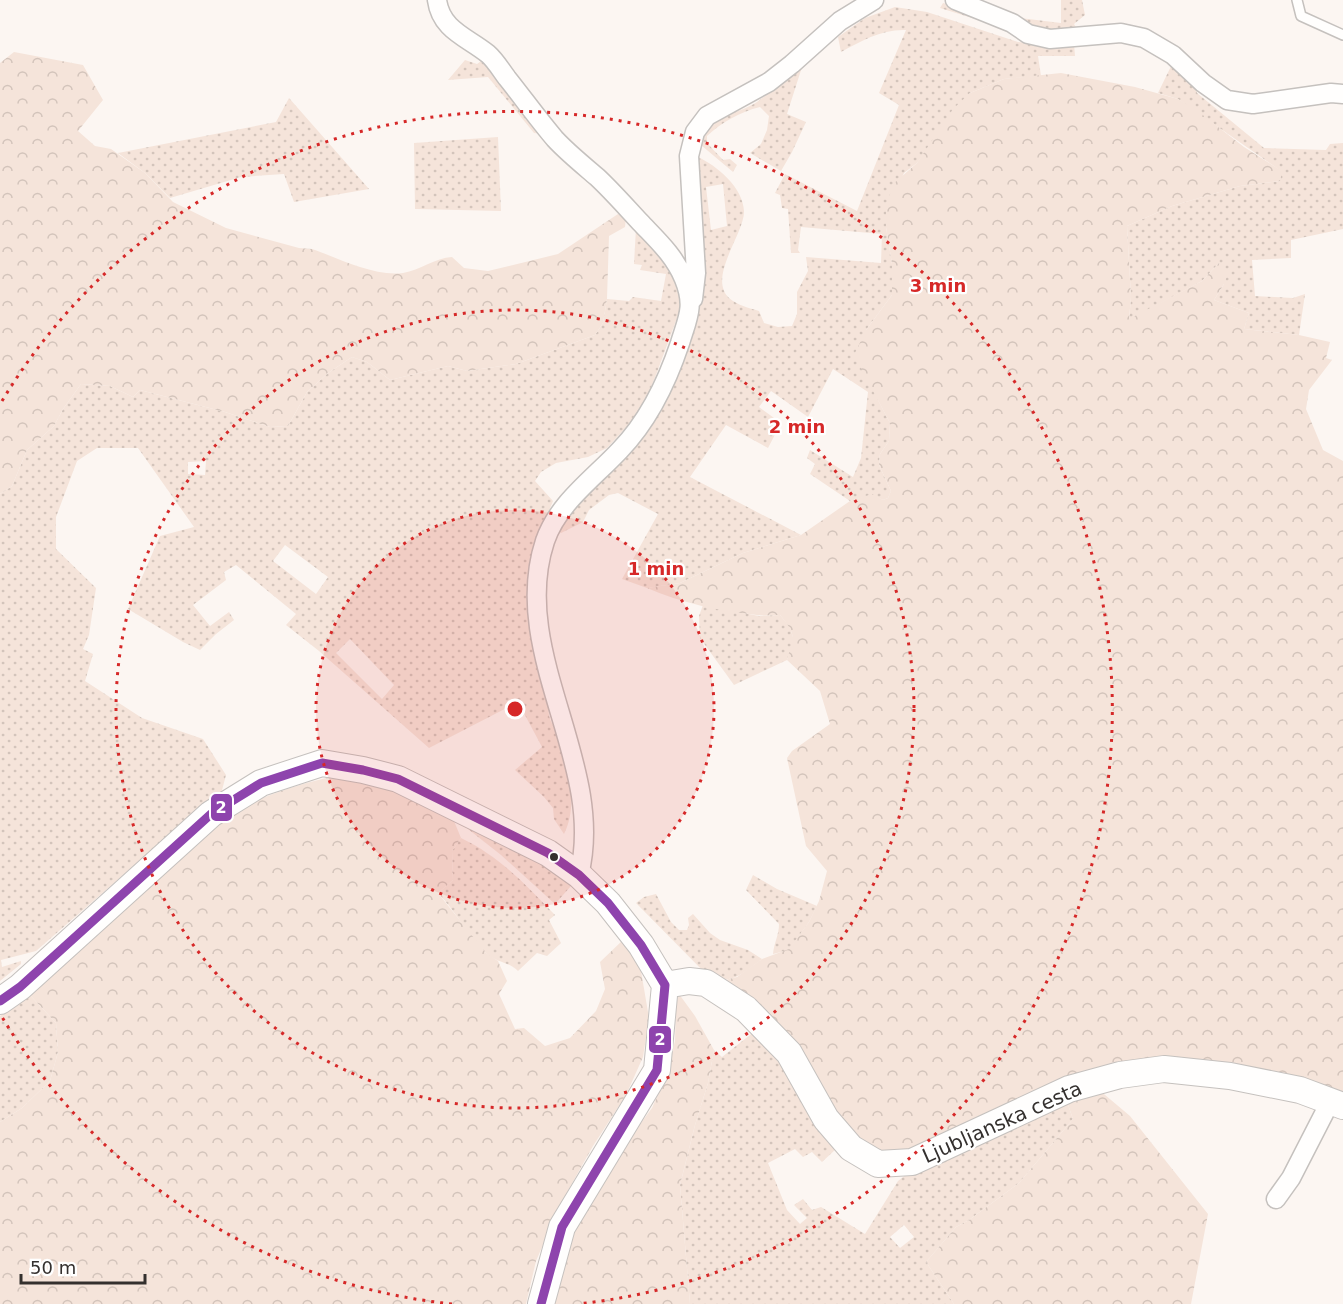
<svg xmlns="http://www.w3.org/2000/svg" width="1343" height="1304" viewBox="0 0 1343 1304" font-family="'DejaVu Sans',sans-serif">
	<style>
		.grass { fill: url(#grass-dots); fill-rule: evenodd }
		.forest { fill: url(#forest-crowns) }
		.lines { fill: none; stroke-linecap: round; stroke-linejoin: round }
		.lane-casing { stroke: #c5c1be; stroke-width: 12 }
		.street-casing { stroke: #c5c1be; stroke-width: 21 }
		.secondary-casing { stroke: #c5c1be; stroke-width: 28 }
		.lane { stroke: #fffefd; stroke-width: 9 }
		.street { stroke: #fffefd; stroke-width: 18 }
		.secondary { stroke: #fffefd; stroke-width: 26 }
		.bus-1-casing { stroke: #fff; stroke-width: 14 }
		.bus-1 { stroke: #8e44ad; stroke-width: 9 }
		.ring { fill: none; stroke: #d62828; stroke-width: 3; stroke-dasharray: 3 6 }
		.bus-dot { fill: #34302e; stroke: #fff; stroke-width: 2 }
		.labels { text-anchor: middle; stroke-width: 4.5; stroke-linejoin: round; paint-order: stroke }
		.street-label { font-size: 20px; fill: #34302e; stroke: #fff }
		.centre { fill: #d62828; stroke: #fff; stroke-width: 3 }
		.ring-label { font-size: 18px; text-anchor: middle; font-weight: bold; fill: #d62828; stroke: #fff; stroke-width: 4.5; stroke-linejoin: round; paint-order: stroke }
		.line-badge { stroke: #fff; stroke-width: 2 }
		.badge-label { font-size: 16px; text-anchor: middle; font-weight: bold; fill: #fff }
	</style>
	<defs>
		<pattern id="grass-dots" width="8" height="8" patternUnits="userSpaceOnUse" patternTransform="scale(1.5)"><rect width="8" height="8" fill="#f5e4da"/><path d="M2 2h.1M6 6h.1" fill="none" stroke="#d3c4bb" stroke-width="1.8" stroke-linecap="round"/></pattern>
		<pattern id="forest-crowns" width="20" height="18" patternUnits="userSpaceOnUse" patternTransform="scale(1.5)"><rect width="20" height="18" fill="#f5e4da"/><path d="M2 6a3 3 0 1 1 6 0M12 15a3 3 0 1 1 6 0" fill="none" stroke="#d3c4bb"/></pattern>
	</defs>
	<rect width="100%" height="100%" fill="#fcf6f2"/>
	<!-- grass -->
	<path class="grass" d="M1061,0h21l3,15 -11,9 4,7 -39,1 -38,-5 -61,-19 3,-5 60,13 58,7z
		M895,7l32,5 91,30 39,4 17,-2 1,12h-37l3,20 -37,3 -34,14 -53,70 -13,10 -18,39v15l6,37v31l-26,35 12,70 12,23 -1,18 -9,13 -1,11 12,26 -3,7 -5,2 -11,-5 -22,6 -40,-27 5,-10 -8,-6 3,-8 43,27 8,-19 7,-66 -35,-23 -25,48 -37,-26 -12,16 22,16 -13,25 -42,-23 -36,52 111,58 -58,18 -63,30 -33,5 -25,-9 36,-65 -40,-21 -9,2 -20,15 -6,12 -22,11 -5,-4 35,-44 94,-139 13,-189c19,9 45,30 46,54 1,22 -37,66 -15,87 8,7 20,10 30,13l5,12 14,4 14,-1 5,-12v-22l11,-21 -2,-14 75,6 1,-29 -81,-7 -3,23 2,3h-9l-3,-44 -6,-1 -2,-13 -5,-2 10,-19 72,37 42,-106 -20,-12 27,-63c-24,-1 -45,11 -65,22l-3,-15 27,-19zM723,184l4,42 -16,4 -5,-43z
		M1175,58l16,14 6,21 67,55 62,2 4,-6 13,-1v86l-52,11v18l-39,2 3,36 38,2 12,-4 -6,41 -55,-6 5,-16 -35,-13 10,-16 -5,-21 -17,18 -73,39 2,-23 -4,-71 45,-20 68,-20 40,-5 1,-10 -103,-72 -20,-6z
		M484,59l58,75 -8,-1 -46,-56 -40,3 17,-20 12,4z
		M800,65l2,2 -15,47 19,8 -14,30 -11,19 -31,-18 11,-9 6,-14 2,-14 -9,-9c-20,5 -38,15 -53,29v7l16,17 7,-1 7,6 -4,7 -32,-27c6,-32 35,-29 56,-43 15,-11 29,-25 43,-37z
		M289,98l80,91 -75,13 -10,-28 -43,3 -71,21 -25,-25 -27,-20 158,-31z
		M498,137l3,74 -86,-2 -1,-66z
		M636,228l41,47 4,32 -25,68 -10,24 -13,21 -26,28 -19,9 -32,6 -15,9 -6,9 18,20c-12,30 -25,60 -26,93 -2,37 15,71 22,107 1,5 -1,9 0,14 1,7 7,14 9,20 10,30 21,69 6,99l-10,-15 -1,-11 -9,-11 -29,-27 27,-23 -24,-45 -89,46 -110,-97 -33,-26 10,-11 -60,-49 -12,7 2,8 -33,25 17,21 19,-14 5,8 -18,14 -16,16 -17,-8 -55,-33 32,-73 34,-9 -56,-79h-41l-20,13 -21,56v32l40,39 -7,47 -6,14 10,5 -8,27 57,37 61,21 23,36 -5,19 -44,34 -141,123 -35,9 1,7 19,-6v3l-21,17v-487l12,-8 15,-36 27,-24 9,-17 18,-25 29,2 23,11 7,-7 85,22 45,15 18,-1 19,-34 21,-19 24,-16 15,5 23,18 58,-14 19,5 49,-7 79,-29 8,-12 4,-24 22,2 4,-4 28,4 5,-27 -26,-4 2,-5 -8,-1zM206,461l-1,14 -17,-1v-12zM285,545l43,32 -12,17 -43,-33zM350,639l44,46 -12,14 -46,-46z
		M703,605l56,11 21,-1 10,12 4,14 -7,19 -53,25 -34,-47 -1,-22z
		M470,826l75,39 26,21 -16,18 -54,-49 -33,-26z
		M461,838c38,18 65,47 94,77l-6,5 12,23 -14,13 -10,-3 -19,18c-10,-10 -22,-8 -32,-18 -17,-17 -31,-42 -48,-60l15,-13 -1,-29z
		M753,875l24,14 40,17 -8,16 -20,28 -16,4c1,-11 6,-19 6,-30l-33,-34z
		M656,894l15,28 8,8h8l2,-5 -1,-7 5,-4 17,19 10,7 28,10 14,9c-19,14 -30,27 -54,17l-72,-73 8,-6z
		M28,993l28,30 2,29 -8,29 -28,27 -22,14v-106z
		M755,1031l15,15 66,103 -14,13 -10,-10 -9,5 -8,-8 -27,14 19,47 13,14 7,-6 -13,-13 9,-6 9,11 9,-3 44,27 33,-53 15,-12 153,-70 7,20 -54,64 -50,37 -13,7 -30,35 28,42h-264l-10,-119 15,-60 13,-42 6,-33 8,7zM904,1225l10,12 -14,11 -10,-11z"/>
	<!-- forest -->
	<path class="forest" d="M14,52l69,13 20,35 -25,31 17,15 16,3 34,24 28,29 53,26 73,20 13,1c26,9 63,28 91,24 17,-3 32,-15 49,-16l12,11 24,3 70,-17 60,-40 8,3 -1,10 -16,9 -2,63 -4,24 -8,12 -79,29 -49,7 -19,-5 -58,14 -23,-18 -15,-5 -24,16 -21,19 -19,34 -18,1 -45,-15 -85,-22 -7,7 -23,-11 -29,-2 -18,25 -9,17 -27,24 -15,36 -12,8v-431z
		M1061,73l74,14 43,12 17,10 49,38 38,24 -2,10 -40,5 -68,20 -45,20 4,71 -2,22 73,-38 17,-18 10,8 -5,13 -10,16 35,13 -5,16 55,6 31,7 -4,16 6,2 -23,30 -3,19 17,41 20,11v637l-179,-39 -250,92 -30,6 -27,-11 -136,-165 16,-4 25,-18 27,-10 20,-27 10,-21 8,-30 -21,-25 -19,-88 5,-7 38,-27 -10,-33 -33,-31c6,-24 11,-23 -7,-45 -7,0 -15,1 -23,0 -37,-4 -76,-12 -110,-27l33,-5 63,-30 58,-18 49,-34 22,-7 11,6 5,-2 3,-7 -12,-26 1,-11 9,-13 1,-18 -36,-68 12,-25 26,-35v-31l-6,-37v-15l6,-27 25,-22 36,-54 17,-16 34,-14z
		M326,778l42,5 38,12 48,26 7,17 -9,13 1,29 -15,13 48,60 12,8 9,20 -8,13 16,35 9,-1 21,18 25,-8 26,-27 9,-22 -5,-27 24,-23 17,32 8,47 -6,39 -17,38 -33,51 -32,57 -25,58 -10,43h-526v-182l22,-14 28,-27 8,-29 -2,-29 -28,-30 199,-179c32,-16 64,-28 99,-36z
		M679,994l16,22 19,34 -6,33 -13,42 -15,60 10,119h-142l29,-83 27,-48 48,-65 13,-30 10,-37 1,-37z
		M1098,1089l32,27 78,98 -17,90h-237l-28,-42 30,-35 13,-7 50,-37 54,-64 -7,-20z"/>
	<g class="lines">
		<!-- lane casing -->
		<g class="lane-casing">
			<path id="lane" d="M1297,0l4,16 42,19"/>
		</g>
		<!-- street casing -->
		<g class="street-casing">
			<path id="street" d="M437,0c4,30 30,37 51,54 7,6 13,16 19,24 16,20 31,41 48,61 13,14 28,26 42,38 15,14 29,30 43,45 17,18 34,33 44,57 11,27 4,38 -4,64 -13,39 -31,77 -60,107 -26,28 -62,53 -75,91 -37,112 62,223 34,334
				M955,0l57,23 16,11 22,5 71,-6 23,5 29,17 30,28 24,17 26,4 78,-11 12,1
				M693,299l3,-26 -7,-117 6,-24 12,-16 62,-34 23,-18 48,-43 34,-21
				M1276,1199l15,-21 39,-76"/>
		</g>
		<!-- secondary casing -->
		<g class="secondary-casing">
			<path id="secondary" d="M665,985l24,-4 17,2 40,26 43,44 37,66 25,29 27,16 34,-2 157,-73 51,-14 44,-6 66,7 70,14 43,16
				M0,1001l20,-14 191,-173 50,-31 61,-20 41,7 35,9 150,74 31,22 29,28 33,42 24,40 -8,85 -95,157 -21,77"/>
		</g>
		<!-- lane -->
		<use href="#lane" class="lane"/>
		<!-- street -->
		<use href="#street" class="street"/>
		<!-- secondary -->
		<use href="#secondary" class="secondary"/>
		<!-- bus-1 casing -->
		<g class="bus-1-casing">
			<path id="bus-1" d="M0,1001l20,-14 191,-173 50,-31 61,-20 41,7 35,9 150,74 31,22 29,28 33,42 24,40 -8,85 -95,157 -21,77"/>
		</g>
		<!-- bus-1 -->
		<use href="#bus-1" class="bus-1"/>
	</g>
	<!-- distance rings -->
	<circle cx="515" cy="709" r="199" fill="#d62828" fill-opacity=".12"/>
	<g class="ring">
		<circle cx="515" cy="709" r="199"/>
		<circle cx="515" cy="709" r="399"/>
		<path d="M452 1304A598 598 0 0 1 2 1017M2 401A598 598 0 1 1 578 1304"/>
	</g>
	<!-- markers -->
	<circle class="bus-dot" cx="554" cy="857" r="5"/>
	<g class="labels">
		<!-- street labels -->
		<g class="street-label">
			<text transform="translate(1002 1122) rotate(-24)" y="7">Ljubljanska cesta</text>
		</g>
	</g>
	<circle cx="515" cy="709" r="9" class="centre"/>
	<g class="ring-label">
		<text x="938" y="292">3 min</text>
		<text x="797" y="433">2 min</text>
		<text x="656" y="575">1 min</text>
	</g>
	<g class="line-badge">
		<rect x="210" y="793" width="23" height="29" rx="6" fill="#8e44ad"/>
		<rect x="648" y="1025" width="24" height="29" rx="6" fill="#8e44ad"/>
	</g>
	<g class="badge-label">
		<text x="221" y="813">2</text>
		<text x="660" y="1045">2</text>
	</g>
	<!-- scale -->
	<path d="M21 1274v9h124v-9" fill="none" stroke="#34302e" stroke-width="3"/>
	<text x="30" y="1274" font-size="18" fill="#34302e" stroke="#ffffff" stroke-width="4.5" paint-order="stroke">50 m</text>
</svg>
